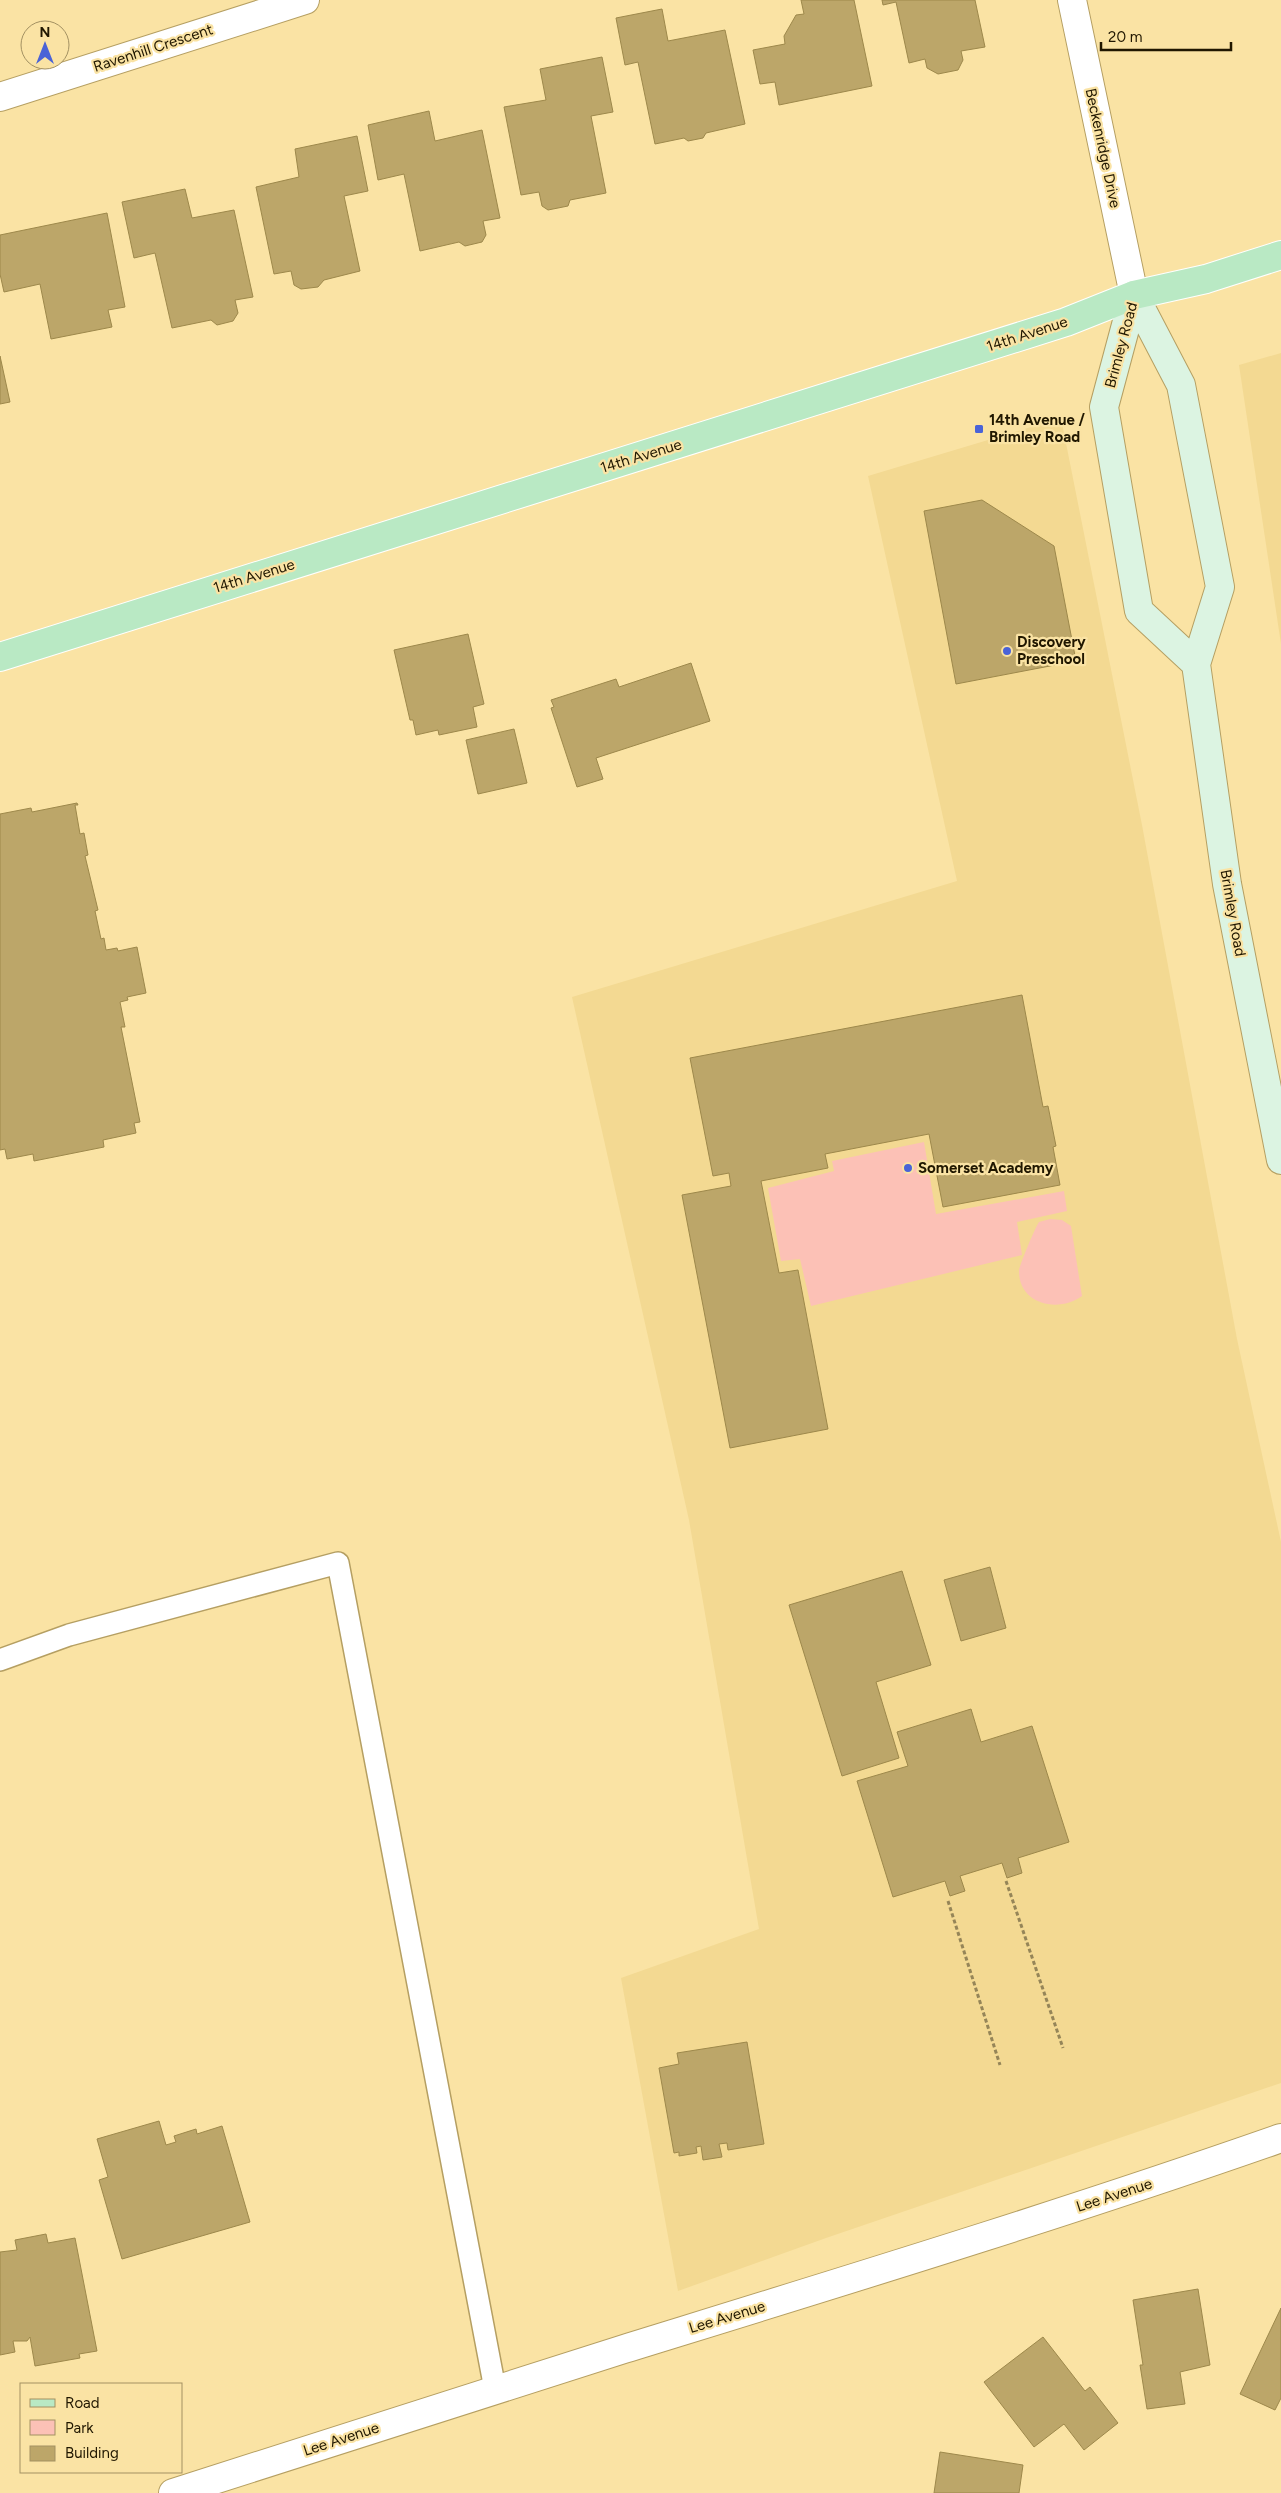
<svg xmlns="http://www.w3.org/2000/svg" width="1281" height="2493" viewBox="0 0 1281 2493" font-family="Figtree,sans-serif">
	<style>
		.built { fill: #f3d992 }
		.green { fill: #fcc1b6 }
		.building { fill: #bca669; stroke: #9d884b }
		.lines { fill: none; stroke-linecap: round; stroke-linejoin: round }
		.lane-casing { stroke: #b59f62; stroke-width: 24 }
		.street-casing { stroke: #b59f62; stroke-width: 30 }
		.secondary-casing { stroke: #b59f62; stroke-width: 30 }
		.primary-casing { stroke: #fff; stroke-width: 30 }
		.path { stroke: #958558; stroke-width: 3; stroke-dasharray: 4 2.5; stroke-linecap: butt }
		.lane { stroke: #fff; stroke-width: 21 }
		.street { stroke: #fff; stroke-width: 28 }
		.secondary { stroke: #dcf4e2; stroke-width: 28 }
		.primary { stroke: #b9e9c4; stroke-width: 28 }
		.poi-dot { fill: #4a63d7; stroke: #fae3a4; stroke-width: 2 }
		.labels { text-anchor: middle; stroke-width: 4.5; stroke-linejoin: round; paint-order: stroke }
		.street-label { font-size: 15px; fill: #201700; stroke: #fae3a4 }
		.poi-label { font-size: 15px; font-weight: bold; fill: #201700; stroke: #fae3a4; text-anchor: start }
	</style>
	<rect width="100%" height="100%" fill="#fae3a4"/>
	<!-- built -->
	<path class="built" d="M1281,353v291l-42,-279z
		M1061,418l81,407 95,514 44,203v541l-455,155 -148,53 -57,-313 138,-49 -70,-409 -117,-523 385,-116 -89,-405z"/>
	<!-- green -->
	<path class="green" d="M924,1142l12,72 128,-23 3,20 -50,11 5,33 -211,51 -11,-47 -19,2 -13,-73 66,-17 -2,-10z
		M1050,1219l12,1 9,6 11,70c-23,17 -63,9 -63,-25 0,-5 16,-43 20,-49z"/>
	<!-- building -->
	<path class="building" d="M801,0h53l18,86 -93,19 -4,-23 -15,2 -7,-34 32,-6 -1,-8 12,-21 8,-1z
		M882,0h93l10,47 -24,4 2,9 -5,10 -20,4 -11,-6 -2,-9 -16,4 -13,-61 -13,3z
		M662,9l6,32 57,-11 20,94 -39,9 -3,5 -15,3 -4,-3 -29,6 -17,-82 -13,3 -9,-47z
		M602,57l11,55 -22,4 15,77 -36,7 -2,6 -20,4 -6,-4 -3,-14 -18,3 -17,-88 42,-7 -6,-31z
		M429,111l6,30 47,-11 18,88 -17,3 3,14 -4,7 -17,4 -6,-4 -39,9 -16,-77 -26,6 -10,-55z
		M357,136l11,55 -24,5 16,75 -36,9 -6,7 -17,2 -7,-4 -3,-14 -17,3 -18,-87 43,-10 -4,-28z
		M185,189l7,29 42,-8 19,87 -18,3 3,13 -5,8 -16,4 -6,-5 -39,8 -17,-75 -21,5 -12,-56z
		M107,213l18,94 -17,3 4,17 -61,12 -11,-55 -36,8 -4,-18v-39z
		M0,356l10,46 -10,2z
		M982,500l72,46 22,115 -120,23 -32,-173z
		M468,634l16,70 -11,3 4,20 -38,8 -1,-5 -22,5 -3,-15h-3l-16,-70z
		M691,663l19,58 -114,37 7,21 -26,8 -26,-79 3,-1 -3,-7 65,-21 3,8z
		M514,729l13,54 -49,11 -12,-54z
		M77,803l1,2h-3l5,29 4,-1 4,22 -3,1 13,54 -3,1 6,28 3,-1 2,12 11,-2 1,3 19,-4 9,46 -19,4 1,3 -8,2 5,25h-4l19,95 -6,1 2,10 -33,7 1,7 -70,14 -1,-7 -26,5 -2,-10 -5,1v-336l31,-6 1,4z
		M1022,995l21,112 5,-1 8,40 -3,1 7,38 -117,22 -14,-73 -104,20 3,14 -67,13 18,92 19,-3 30,159 -98,19 -48,-253 49,-9 -2,-13 -16,3 -23,-118z
		M990,1567l16,61 -45,13 -17,-61z
		M902,1571l29,94 -55,17 23,76 -57,18 -53,-171z
		M971,1709l10,33 51,-16 37,116 -51,16 4,15 -15,5 -5,-15 -42,13 5,15 -15,5 -5,-15 -52,16 -36,-116 51,-15 -11,-34z
		M747,2042l17,102 -36,6 -1,-7 -8,1 3,13 -19,3 -2,-14 -5,1 1,6 -18,3v-4l-5,1 -15,-85 20,-4 -2,-11z
		M159,2121l7,24 10,-3 -2,-6 22,-7 1,5 25,-8 28,96 -128,37 -23,-79 9,-3 -11,-38z
		M46,2234l2,9 27,-5 22,113 -18,3 1,4 -45,8 -5,-29 -3,4h-14l2,11 -15,3v-103l17,-2 -2,-10z
		M1198,2289l12,76 -30,7 5,32 -38,5 -7,-44h3l-10,-65z
		M1281,2308v90l-6,12 -35,-16z
		M1043,2337l42,54 5,-4 28,36 -34,27 -20,-26 -30,23 -50,-65z
		M940,2452l83,13 -4,28h-85z"/>
	<g class="lines">
		<!-- lane casing -->
		<g class="lane-casing">
			<path id="lane" d="M0,1660l69,-25 269,-72 157,826"/>
		</g>
		<!-- street casing -->
		<g class="street-casing">
			<path id="street" d="M1072,0l62,295
				M0,97l305,-97
				M173,2493c150,-48 300,-97 451,-144 220,-68 440,-135 657,-211"/>
		</g>
		<!-- secondary casing -->
		<g class="secondary-casing">
			<path id="secondary" d="M1134,295l47,90 39,202 -24,77 31,220 54,276
				M1134,295l-30,112 35,204 57,53"/>
		</g>
		<!-- primary casing -->
		<g class="primary-casing">
			<path id="primary" d="M0,657l1066,-335 68,-27 72,-16 75,-24"/>
		</g>
		<!-- path -->
		<path class="path" d="M1006,1881l57,167
			M948,1901l52,164"/>
		<!-- lane -->
		<use href="#lane" class="lane"/>
		<!-- street -->
		<use href="#street" class="street"/>
		<!-- secondary -->
		<use href="#secondary" class="secondary"/>
		<!-- primary -->
		<use href="#primary" class="primary"/>
	</g>
	<!-- markers -->
	<g class="poi-dot">
		<rect x="974" y="424" width="10" height="10" rx="2.5"/>
		<circle cx="1007" cy="651" r="5"/>
		<circle cx="908" cy="1168" r="5"/>
	</g>
	<g class="labels">
		<!-- street labels -->
		<g class="street-label">
			<text transform="translate(153 48) rotate(-18)" y="5">Ravenhill Crescent</text>
			<text transform="translate(1103 148) rotate(78)" y="5">Beckenridge Drive</text>
			<text transform="translate(1027 334) rotate(-18)" y="5">14th Avenue</text>
			<text transform="translate(1121 345) rotate(-75)" y="5">Brimley Road</text>
			<text transform="translate(641 456) rotate(-17)" y="5">14th Avenue</text>
			<text transform="translate(254 576) rotate(-17)" y="5">14th Avenue</text>
			<text transform="translate(1233 913) rotate(80)" y="5">Brimley Road</text>
			<text transform="translate(1114 2195) rotate(-18)" y="5">Lee Avenue</text>
			<text transform="translate(727 2317) rotate(-17)" y="5">Lee Avenue</text>
			<text transform="translate(341 2439) rotate(-18)" y="5">Lee Avenue</text>
		</g>
		<!-- poi labels -->
		<g class="poi-label">
			<text x="989" y="425">14th Avenue /<tspan x="989" dy="17">Brimley Road</tspan></text>
			<text x="1017" y="647">Discovery<tspan x="1017" dy="17">Preschool</tspan></text>
			<text x="918" y="1173">Somerset Academy</text>
		</g>
	</g>
	<!-- legend -->
	<rect x="20" y="2383" width="162" height="90" fill="#fae3a4" stroke="#a39162"/>
	<rect x="30" y="2399" width="25" height="8" fill="#b9e9c4" stroke="#a39162"/>
	<text x="65" y="2408" font-size="15" fill="#201700">Road</text>
	<rect x="30" y="2420" width="25" height="15" fill="#fcc1b6" stroke="#a39162"/>
	<text x="65" y="2433" font-size="15" fill="#201700">Park</text>
	<rect x="30" y="2446" width="25" height="15" fill="#bca669" stroke="#a39162"/>
	<text x="65" y="2458" font-size="15" fill="#201700">Building</text>
	<!-- north arrow -->
	<g transform="translate(45 45)"><circle r="24" fill="#fae3a4" stroke="#a39162"/>
	<path d="M0-4L9 19L0 12L-9 19Z" fill="#4a63d7"/>
	<text y="-8" font-size="14" font-weight="bold" text-anchor="middle" fill="#201700">N</text>
	</g>
	<!-- scale -->
	<path d="M1101 42v8h130v-8" fill="none" stroke="#201700" stroke-width="2.5"/>
	<text x="1108" y="42" font-size="15" fill="#201700" stroke="#fae3a4" stroke-width="4" paint-order="stroke">20 m</text>
</svg>
